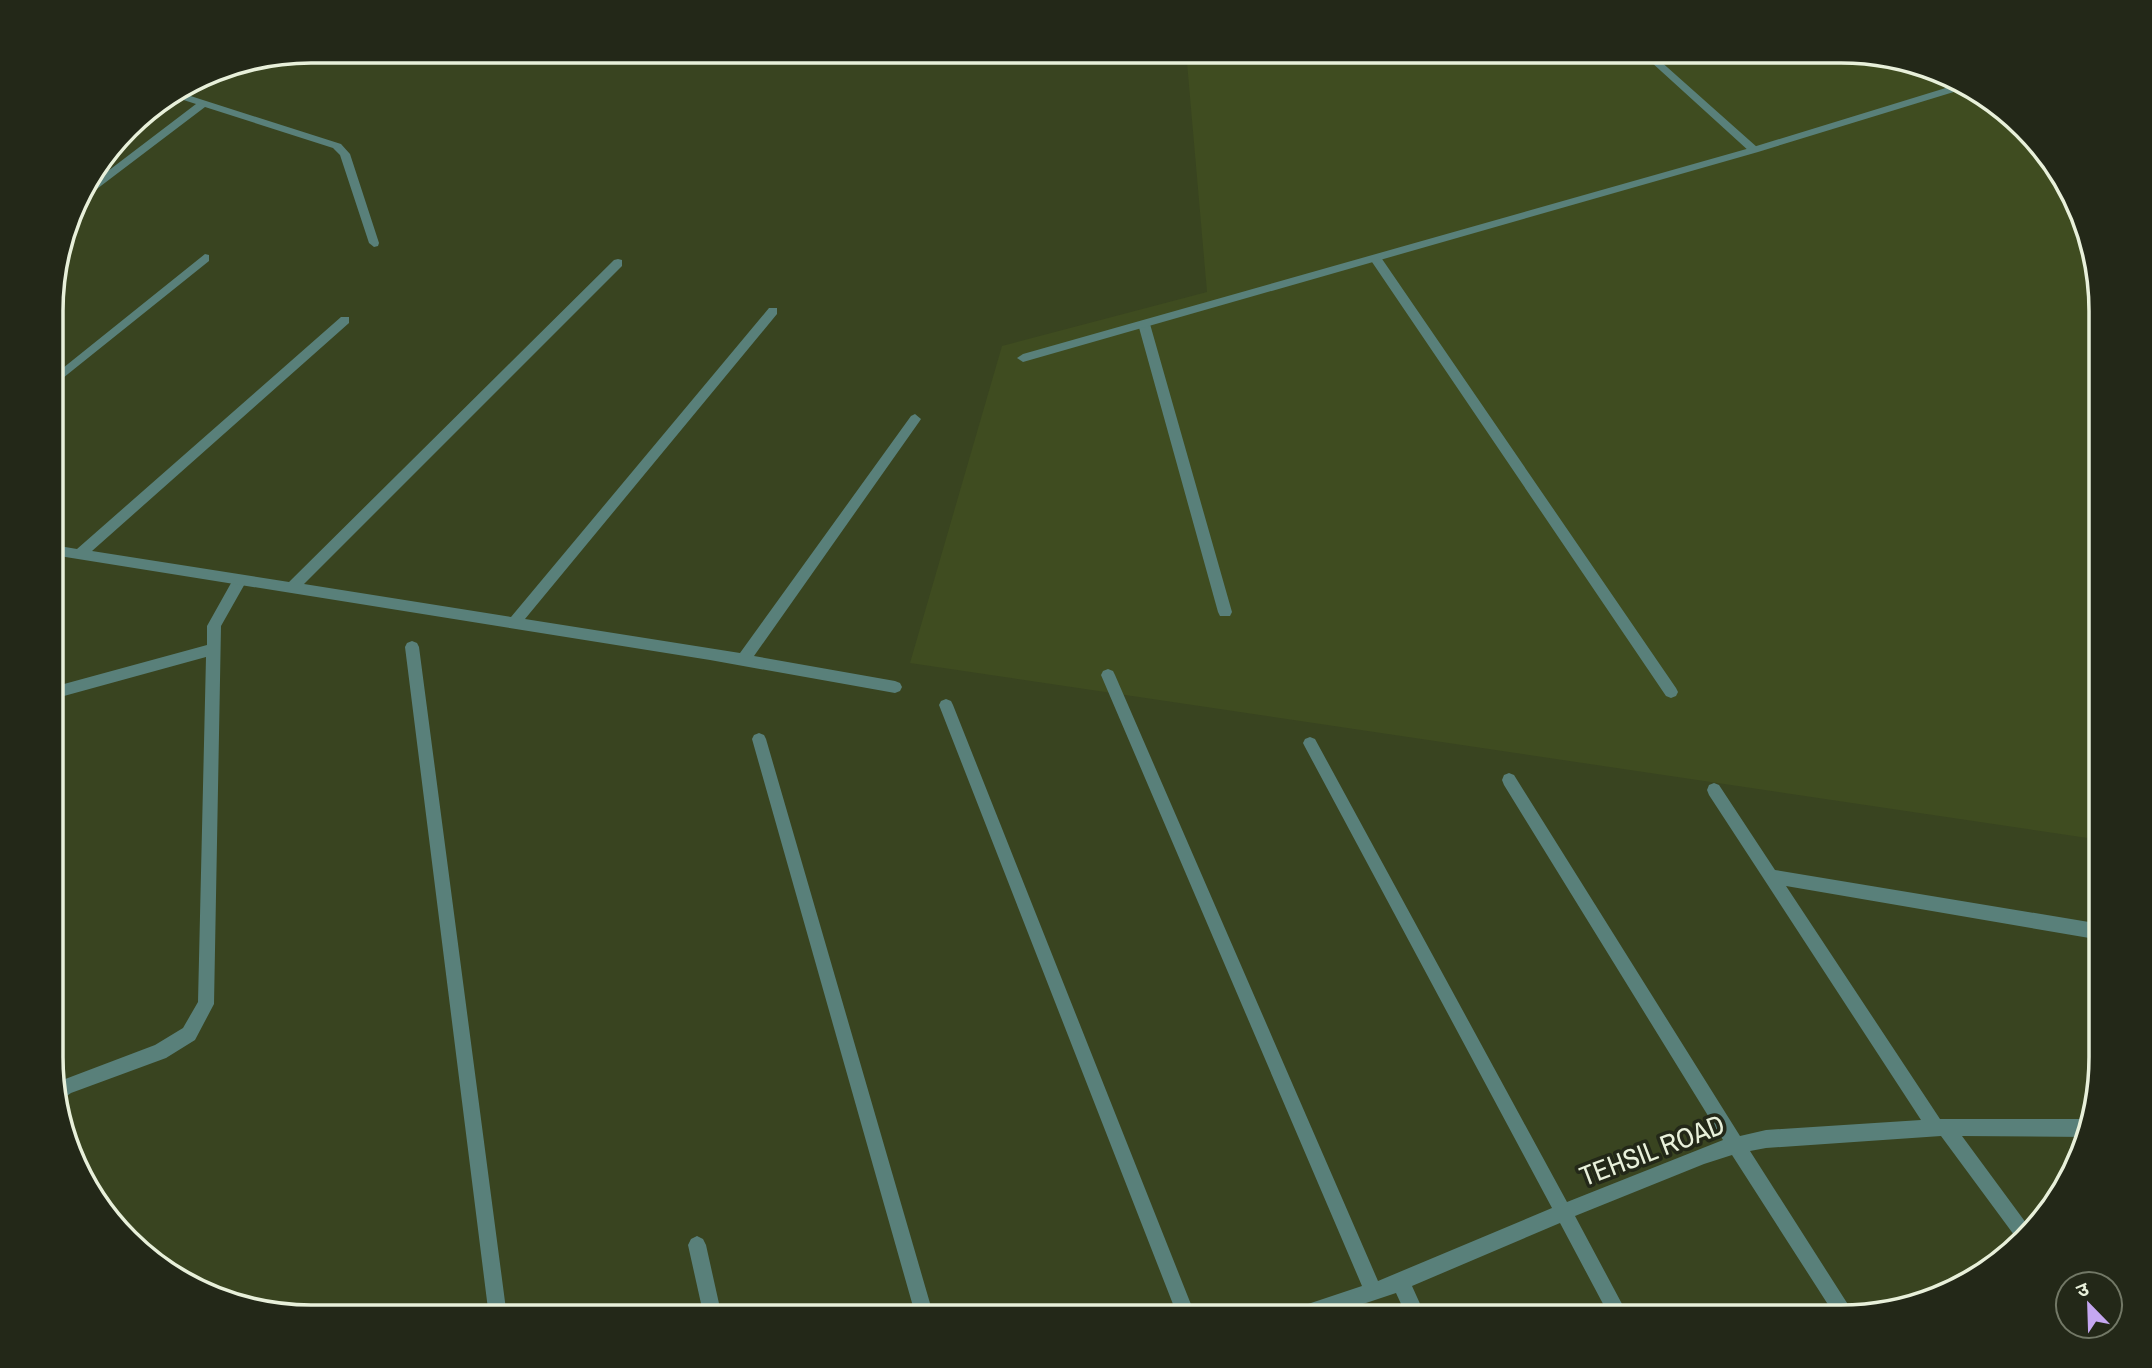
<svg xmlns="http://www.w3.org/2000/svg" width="2152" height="1368" viewBox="0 0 2152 1368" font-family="'Archivo Narrow','Noto Sans Devanagari',sans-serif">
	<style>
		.built { fill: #3f4c20 }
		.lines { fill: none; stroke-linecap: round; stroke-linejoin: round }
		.lane { fill: #59807a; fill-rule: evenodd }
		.street { fill: #59807a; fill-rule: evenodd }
		.labels { text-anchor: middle; stroke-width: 7; stroke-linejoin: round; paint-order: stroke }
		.near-street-label { font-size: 28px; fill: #e8f0da; stroke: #232818 }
		.rim { fill: none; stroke: #e8f0da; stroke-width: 3.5 }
	</style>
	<rect width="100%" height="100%" fill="#394420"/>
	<!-- built -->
	<path class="built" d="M1186,51h655l83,13 61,30 81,87 35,114v545l-1191,-177 92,-317 205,-54z"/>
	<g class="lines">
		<!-- lane -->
		<path class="lane" d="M1639,51h10l109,97v4h-8z
			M1376,255l4,1 296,432 2,4 -2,4 -5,2 -5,-2 -294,-434v-6z
			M1144,320l6,4 82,288 -2,4h-10l-2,-4 -80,-288z
			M240,575l7,5 -26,46 -7,378 -19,36 -29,18 -95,35 -13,9 -5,-16 7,-5 95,-36 28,-17 15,-26 8,-345 -153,42v-12l154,-42v-19l28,-50z"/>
		<!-- street -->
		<path class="street" d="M1962,83l8,4 -212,65 -735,210 -6,-4 6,-4 727,-206z
			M178,92l163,52 9,10 29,89 -1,3 -4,1 -5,-4 -29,-88 -7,-7 -128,-41 -124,94 -5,1 7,-12 113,-86 -25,-8z
			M205,254l4,1v6l-156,125v-10z
			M618,259l4,1v6l-318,318 207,33 258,-309h8v6l-252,305 215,34 171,-237 4,-2 6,5 -2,3 -165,234 141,25 5,2 2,4 -2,4 -5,2 -185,-33 -657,-105v-10l24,4 264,-232h8v6l-257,228 197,31 325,-322z
			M412,641l5,2 2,4 88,670h-18l-84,-670 2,-4z
			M1108,669l5,2 2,4 263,606 174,-73 -247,-461 -2,-4 2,-4 5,-2 5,2 252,463 156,-62 -219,-355 -2,-5 2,-5 5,-2 5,2 226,361 26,-6 155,-10 -212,-325 -2,-5 2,-5 5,-2 5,2 56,85 326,54v16l-315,-54 154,233h150l-2,18 -126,-1 67,91 -12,12 -76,-103 -175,12 -16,3 106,166h-20l-104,-162 -28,9 -129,52 54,101h-19l-50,-94 -148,63 14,31h-19l-11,-24 -72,24h-37l2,-7 7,-2 66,-22 -261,-611 2,-4z
			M946,699l5,2 2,4 243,612h-18l-239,-612 2,-4z
			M759,733l5,2 2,4 168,578h-18l-164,-578 2,-4z
			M697,1236l6,3 3,6 16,72h-18l-16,-72 3,-6z"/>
	</g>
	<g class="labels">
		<!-- near-street labels -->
		<g class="near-street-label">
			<text transform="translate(1652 1150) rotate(-21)" y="10">TEHSIL ROAD</text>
		</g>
	</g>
	<!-- crop -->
	<path d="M0 0H2152V1368H0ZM311 63H1841A248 248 0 0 1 2089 311V1057A248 248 0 0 1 1841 1305H311A248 248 0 0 1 63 1057V311A248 248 0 0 1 311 63Z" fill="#232818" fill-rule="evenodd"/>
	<path class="rim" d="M311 63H1841A248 248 0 0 1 2089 311V1057A248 248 0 0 1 1841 1305H311A248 248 0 0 1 63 1057V311A248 248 0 0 1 311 63Z"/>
	<!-- north arrow -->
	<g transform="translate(2089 1305) rotate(337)"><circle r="33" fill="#232818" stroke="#727866" stroke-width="2"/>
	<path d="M0-5L12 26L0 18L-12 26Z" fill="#c5a7f1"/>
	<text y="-10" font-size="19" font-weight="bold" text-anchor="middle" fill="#e8f0da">उ</text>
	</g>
</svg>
